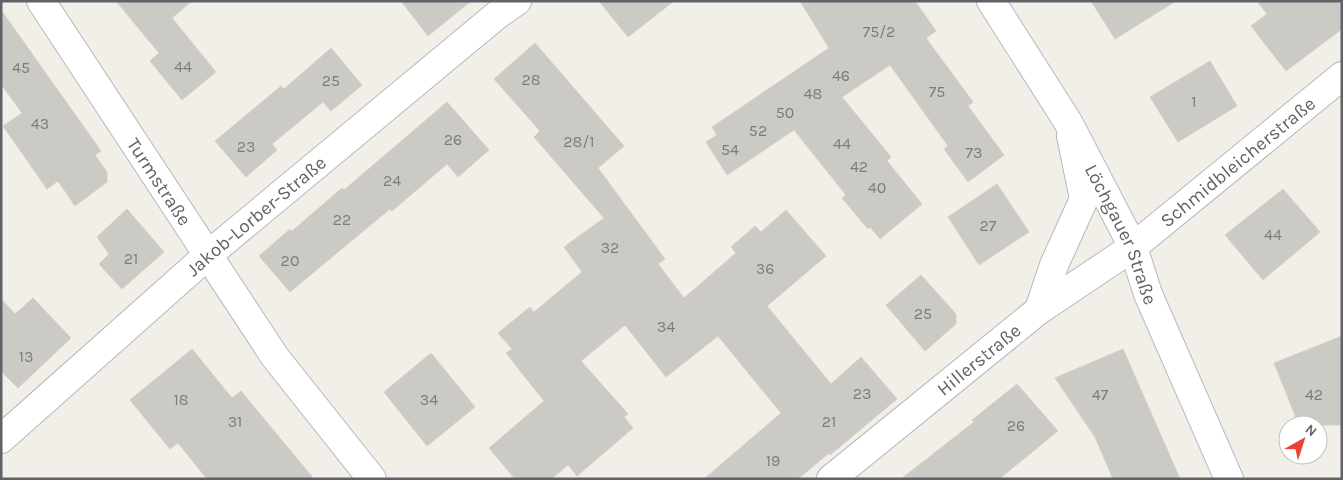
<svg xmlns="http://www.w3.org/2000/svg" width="1343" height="480" viewBox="0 0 1343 480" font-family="Karla,sans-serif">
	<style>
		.building { fill: #cccac5; stroke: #d6d1c6 }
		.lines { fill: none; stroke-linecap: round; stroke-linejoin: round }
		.minor-casing { stroke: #b5b8bc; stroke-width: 30 }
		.tertiary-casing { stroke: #b5b8bc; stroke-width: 30 }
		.secondary-casing { stroke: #b6babf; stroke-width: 30 }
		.minor { stroke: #fff; stroke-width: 28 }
		.tertiary { stroke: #fff; stroke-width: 28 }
		.secondary { stroke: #fff; stroke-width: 28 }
		.labels { text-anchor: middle; stroke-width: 4; stroke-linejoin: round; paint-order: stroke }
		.number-label { font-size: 16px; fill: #7a7d7f }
		.street-label { font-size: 19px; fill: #5f6368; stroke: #fff }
	</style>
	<rect width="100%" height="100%" fill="#f1efe8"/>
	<!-- building -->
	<path class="building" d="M116,1h76l-20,17 44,54 -34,28 -32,-39 9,-8z
		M401,1h70l-43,35z
		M599,1h75l-46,36z
		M800,1h115l21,30 -10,7 47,64 -5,4 36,49 -36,27 -24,-33 4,-3 -58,-81 -48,32 49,60 -4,4 35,43 -42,35 -10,-12 -2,2 -26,-31 4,-3 -52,-65 -67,45 -21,-33 11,-7 -5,-8 117,-79z
		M1091,1h85l-61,38z
		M1257,1h85v28l-56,42 -35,-45 16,-12z
		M1,10l100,141 -6,4 12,17v10l-32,24 -17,-25 -11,8 -44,-63 19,-13 -21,-29z
		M535,43l89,103 -26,22 67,91 -7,5 26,34 52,-45 -5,-6 24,-21 6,6 25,-22 40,46 -59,50 64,78 30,-27 36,42 -67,56 -1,-2 -31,26h-94l77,-66 -63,-77 -52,41 -41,-52 -44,36 47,53 -4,3 9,11 -56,48 -9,-11 -17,14h-36l-26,-31 55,-47 -38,-48 6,-4 -14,-16 32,-26 4,5 48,-40 -18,-25 40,-29 -70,-81 6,-6 -46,-52z
		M331,48l31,37 -31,26 -8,-9 -51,42 5,6 -31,27 -31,-36 66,-55 3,3z
		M1210,61l27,45 -59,36 -28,-45z
		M447,102l42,48 -31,27 -11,-13 -55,47 -2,-2 -100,83 -31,-36 31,-27 2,2 50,-43 2,2z
		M997,184l32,48 -50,33 -31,-48z
		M1283,189l37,43 -57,48 -38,-45z
		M127,209l37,43 -42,37 -23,-25 10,-10 -12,-17z
		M921,275l35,39v10l-31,27 -39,-46z
		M33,298l38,40 -53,50 -17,-17v-72l14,15z
		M1342,336v89h-43l-25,-62z
		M192,349l40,49 9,-7 73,88h-107l-29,-36 -8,6 -40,-49z
		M1123,349l36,82 21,48h-67l-18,-42 -40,-59z
		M431,353l44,54 -48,39 -43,-54z
		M1017,384l41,47 -59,48h-98l73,-57 -2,-2z"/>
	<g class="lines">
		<!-- minor casing -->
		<g class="minor-casing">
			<g id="minor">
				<path id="s1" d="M41,1l234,356 97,122"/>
				<path id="s2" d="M1133,247l209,-171"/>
				<path id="s3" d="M1,439l207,-184 289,-240 20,-14"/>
			</g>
		</g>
		<!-- tertiary casing -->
		<g class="tertiary-casing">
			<g id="tertiary">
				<path d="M1039,310l15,-45 30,-66 -13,-63"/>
				<path id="s4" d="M831,479l208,-169 94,-63"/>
			</g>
		</g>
		<!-- secondary casing -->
		<g class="secondary-casing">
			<g id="secondary">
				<path id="s5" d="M991,1l77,121 65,125 15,47 81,185"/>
			</g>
		</g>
		<!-- minor -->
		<use href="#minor" class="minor"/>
		<!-- tertiary -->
		<use href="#tertiary" class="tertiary"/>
		<!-- secondary -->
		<use href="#secondary" class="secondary"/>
	</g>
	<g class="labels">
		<!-- number labels -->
		<g class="number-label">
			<text x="879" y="37">75/2</text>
			<text x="183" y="72">44</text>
			<text x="21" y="73">45</text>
			<text x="841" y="81">46</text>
			<text x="531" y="85">28</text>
			<text x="331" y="86">25</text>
			<text x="937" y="97">75</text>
			<text x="813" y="99">48</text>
			<text x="1194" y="107">1</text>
			<text x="785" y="118">50</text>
			<text x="40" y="129">43</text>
			<text x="758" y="136">52</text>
			<text x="453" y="145">26</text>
			<text x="579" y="147">28/1</text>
			<text x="842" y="149">44</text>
			<text x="246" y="152">23</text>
			<text x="730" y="155">54</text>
			<text x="974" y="158">73</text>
			<text x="859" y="172">42</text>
			<text x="392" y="186">24</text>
			<text x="877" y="193">40</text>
			<text x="342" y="225">22</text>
			<text x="988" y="231">27</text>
			<text x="1273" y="240">44</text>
			<text x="610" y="253">32</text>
			<text x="131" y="264">21</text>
			<text x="290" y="266">20</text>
			<text x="765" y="274">36</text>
			<text x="923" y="319">25</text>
			<text x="666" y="332">34</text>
			<text x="26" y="362">13</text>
			<text x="862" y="399">23</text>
			<text x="1100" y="400">47</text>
			<text x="1314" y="400">42</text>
			<text x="181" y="405">18</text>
			<text x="429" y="405">34</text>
			<text x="235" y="427">31</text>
			<text x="829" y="427">21</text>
			<text x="1016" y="431">26</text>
			<text x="773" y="466">19</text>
		</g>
		<!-- street labels -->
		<g class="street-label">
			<text dy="7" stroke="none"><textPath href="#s2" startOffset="135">Schmidbleicherstraße</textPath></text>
			<text dy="7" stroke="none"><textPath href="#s1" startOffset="216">Turmstraße</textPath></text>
			<text dy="7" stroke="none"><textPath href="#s3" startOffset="339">Jakob-Lorber-Straße</textPath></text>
			<text dy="7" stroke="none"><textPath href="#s5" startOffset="268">Löchgauer Straße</textPath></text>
			<text dy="7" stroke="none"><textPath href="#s4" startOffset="190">Hillerstraße</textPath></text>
		</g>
	</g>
	<!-- border -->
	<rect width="1343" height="480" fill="none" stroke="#5f6368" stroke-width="5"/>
	<!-- north arrow -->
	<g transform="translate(1303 440) rotate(39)"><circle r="24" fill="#ffffff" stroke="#bfc1c3"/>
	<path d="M0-4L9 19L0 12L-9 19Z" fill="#ea4335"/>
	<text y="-8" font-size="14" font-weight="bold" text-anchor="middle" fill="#5f6368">N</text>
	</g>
</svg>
